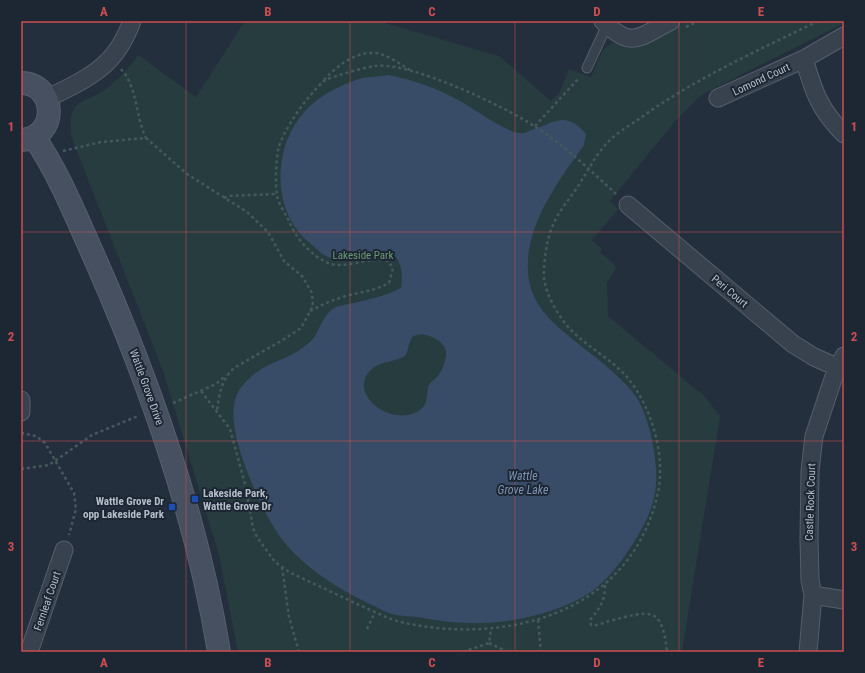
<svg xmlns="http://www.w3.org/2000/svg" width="865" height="673" viewBox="0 0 865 673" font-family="'Roboto Condensed',sans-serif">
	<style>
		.green { fill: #263c3f }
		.water { fill: #394c67; fill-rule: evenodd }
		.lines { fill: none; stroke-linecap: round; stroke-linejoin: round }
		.lane-casing { stroke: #565f6c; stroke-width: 11 }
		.street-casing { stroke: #565f6c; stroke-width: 19 }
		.secondary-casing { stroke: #565f6c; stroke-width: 24 }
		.path { stroke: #44595c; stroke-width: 2.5; stroke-dasharray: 3 3; stroke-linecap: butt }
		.lane { stroke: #38414e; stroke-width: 9 }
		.street { stroke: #38414e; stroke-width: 17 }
		.secondary { stroke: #465061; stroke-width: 22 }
		.grid { fill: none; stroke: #ce4d50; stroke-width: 1; stroke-opacity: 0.55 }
		.transit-dot { fill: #1a4fb4; stroke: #1d2633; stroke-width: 1.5 }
		.labels { text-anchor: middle; stroke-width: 4; stroke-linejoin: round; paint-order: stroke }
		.street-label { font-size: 11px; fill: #b4bcc9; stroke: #1d2633 }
		.park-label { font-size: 11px; fill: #6b9a76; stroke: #1d2633 }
		.poi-label { font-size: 11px; font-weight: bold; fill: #b4bcc9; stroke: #1d2633; text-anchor: start }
		.water-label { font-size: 12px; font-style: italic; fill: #7c92b1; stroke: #1d2633 }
		.neatline { fill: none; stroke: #ce4d50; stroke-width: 1.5 }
		.grid-label { font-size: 13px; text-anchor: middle; font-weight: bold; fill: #ce4d50 }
	</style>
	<rect width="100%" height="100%" fill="#242f3e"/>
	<!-- green -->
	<path class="green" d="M245,21h133l121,35 52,45 8,-8 10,-24 22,8 12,-27 9,-7 48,-8 27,-14h157v2l-141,71 -27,26 -66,81 8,8 -26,31 10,9 -2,3 17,15 -10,15 1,34 96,80 16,20 -38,236h-444l-19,-97 -56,-184 -92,-235c-3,-39 10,-30 35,-47 13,-10 23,-21 32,-34l58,42z"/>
	<!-- water -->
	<path class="water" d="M389,75c26,6 46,12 69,25 14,7 49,33 62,33 3,1 7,-1 9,-2 25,-7 35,-22 57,3l-2,11c-27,38 -66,89 -54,140 8,31 37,49 60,68 14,11 40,32 48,47 12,20 20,62 18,84 -1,20 -11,41 -22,58 -11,17 -23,34 -39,47 -30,23 -85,35 -123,34 -19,0 -37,-3 -55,-6 -8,-1 -17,-1 -25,-3 -7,-2 -15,-7 -22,-10 -32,-15 -68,-38 -89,-66 -10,-14 -17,-28 -24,-43 -11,-25 -32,-74 -20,-101 5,-10 16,-20 26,-26 12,-7 26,-10 38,-19 5,-4 11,-8 14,-13 6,-10 9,-23 21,-29 5,-2 13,-3 18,-4 17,-4 31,-7 47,-15 2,-13 1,-24 -7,-34 -22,-2 -45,10 -66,3 -6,-2 -12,-9 -17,-13 -41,-32 -39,-99 -4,-135 13,-14 34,-24 52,-30 9,-3 21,-2 30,-4zM422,334c11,2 26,9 24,22 -1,8 -5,17 -10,22 -3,3 -5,3 -7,7 -3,7 0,19 -9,25 -29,20 -76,-19 -47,-42 9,-7 22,-6 32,-12 4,-7 3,-13 8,-20z"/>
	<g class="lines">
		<!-- lane casing -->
		<g class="lane-casing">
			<path id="lane" d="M587,68l20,-43"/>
		</g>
		<!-- street casing -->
		<g class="street-casing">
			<path id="street" d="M603,21c29,29 36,16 68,0
				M804,59c10,33 15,50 40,75
				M718,98l86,-39 40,-23
				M46,99c42,-21 69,-31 86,-78
				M628,205l165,139 21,13 25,11
				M21,400v12
				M813,595l31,5
				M29,652l35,-102
				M808,652l5,-57 -3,-15 -1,-41 1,-68 4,-35 19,-57 11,-23"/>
		</g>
		<!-- secondary casing -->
		<g class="secondary-casing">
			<path id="secondary" d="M21,83c36,0 38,55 0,57
				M34,137c26,38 43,82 62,124 55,125 101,256 123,391"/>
		</g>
		<!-- path -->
		<path class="path" d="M686,27l13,-6
			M121,69c17,19 14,46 25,69
			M324,80c13,-14 30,-28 50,-27 11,0 26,11 36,17
			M535,126l44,-48
			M63,151l38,-9 45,-4 41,36 60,38 21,20 16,29 18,15 10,17 1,13 -12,22 -20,13 -47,27c-13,12 -15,27 -17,43
			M224,198l5,-2 48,-2
			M310,311c13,-7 25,-12 39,-16 14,-3 27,-5 40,-12l4,-15 -5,-7c-19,-5 -44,9 -60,2 -18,-8 -32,-25 -39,-42 -4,-8 -10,-16 -12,-25 -2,-13 -1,-32 1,-46 4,-19 30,-55 45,-68 5,-5 44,-15 52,-16 34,-5 129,40 159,60 29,18 57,45 82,68
			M201,391l29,38 15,55 8,44 4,9 18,25 14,10c23,11 47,22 70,33 15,6 30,15 46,18 105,22 224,-11 252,-126 10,-39 -5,-90 -30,-120 -16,-18 -38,-29 -55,-46 -12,-12 -26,-35 -28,-53 -1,-9 2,-29 4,-38 4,-19 15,-33 26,-48 13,-18 20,-37 38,-54 8,-7 18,-13 27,-19 55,-40 118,-68 179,-98
			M173,403l43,-19 10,-9
			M21,433l15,3 9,7 29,50 2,16 -7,26
			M21,469l28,-4 43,-30 46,-19
			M282,567l7,50 10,35
			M605,585c0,16 -5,23 -15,35l1,5c6,1 12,-2 18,-4 41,-10 53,-17 58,31
			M538,620l3,32
			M367,629l8,-17
			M489,643l19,9
			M463,652l26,-9 2,-14"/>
		<!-- lane -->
		<use href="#lane" class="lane"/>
		<!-- street -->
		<use href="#street" class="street"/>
		<!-- secondary -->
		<use href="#secondary" class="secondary"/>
	</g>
	<!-- grid -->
	<path class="grid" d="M186,21v631M350,21v631M515,21v631M679,21v631M21,232h823M21,441h823"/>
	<!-- markers -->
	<g class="transit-dot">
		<rect x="191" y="495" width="8" height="8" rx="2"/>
		<rect x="168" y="503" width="8" height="8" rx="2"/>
	</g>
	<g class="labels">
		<!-- street labels -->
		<g class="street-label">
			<text transform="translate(761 79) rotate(-25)" y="4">Lomond Court</text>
			<text transform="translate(730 291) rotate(40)" y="4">Peri Court</text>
			<text transform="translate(147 387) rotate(70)" y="4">Wattle Grove Drive</text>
			<text transform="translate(810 502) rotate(-88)" y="4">Castle Rock Court</text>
			<text transform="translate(47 601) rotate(-71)" y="4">Fernleaf Court</text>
		</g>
		<!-- park labels -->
		<g class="park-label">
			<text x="363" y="259">Lakeside Park</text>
		</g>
		<!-- poi labels -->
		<g class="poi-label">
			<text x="203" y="497">Lakeside Park,<tspan x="203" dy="13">Wattle Grove Dr</tspan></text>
			<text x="164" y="505" text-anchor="end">Wattle Grove Dr<tspan x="164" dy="13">opp Lakeside Park</tspan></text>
		</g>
		<!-- water labels -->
		<g class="water-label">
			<text x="523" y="480">Wattle<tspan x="523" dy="14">Grove Lake</tspan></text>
		</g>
	</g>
	<!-- border -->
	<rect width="865" height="673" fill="none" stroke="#1d2633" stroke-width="44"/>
	<rect x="22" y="22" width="821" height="629" class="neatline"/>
	<g class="grid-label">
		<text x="104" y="16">A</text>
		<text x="268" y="16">B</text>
		<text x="432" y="16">C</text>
		<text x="597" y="16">D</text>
		<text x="761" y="16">E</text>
		<text x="11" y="131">1</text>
		<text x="854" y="131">1</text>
		<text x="11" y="341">2</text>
		<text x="854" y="341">2</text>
		<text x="11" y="551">3</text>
		<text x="854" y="551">3</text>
		<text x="104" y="667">A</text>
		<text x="268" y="667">B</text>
		<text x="432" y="667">C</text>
		<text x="597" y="667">D</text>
		<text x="761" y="667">E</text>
	</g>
</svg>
